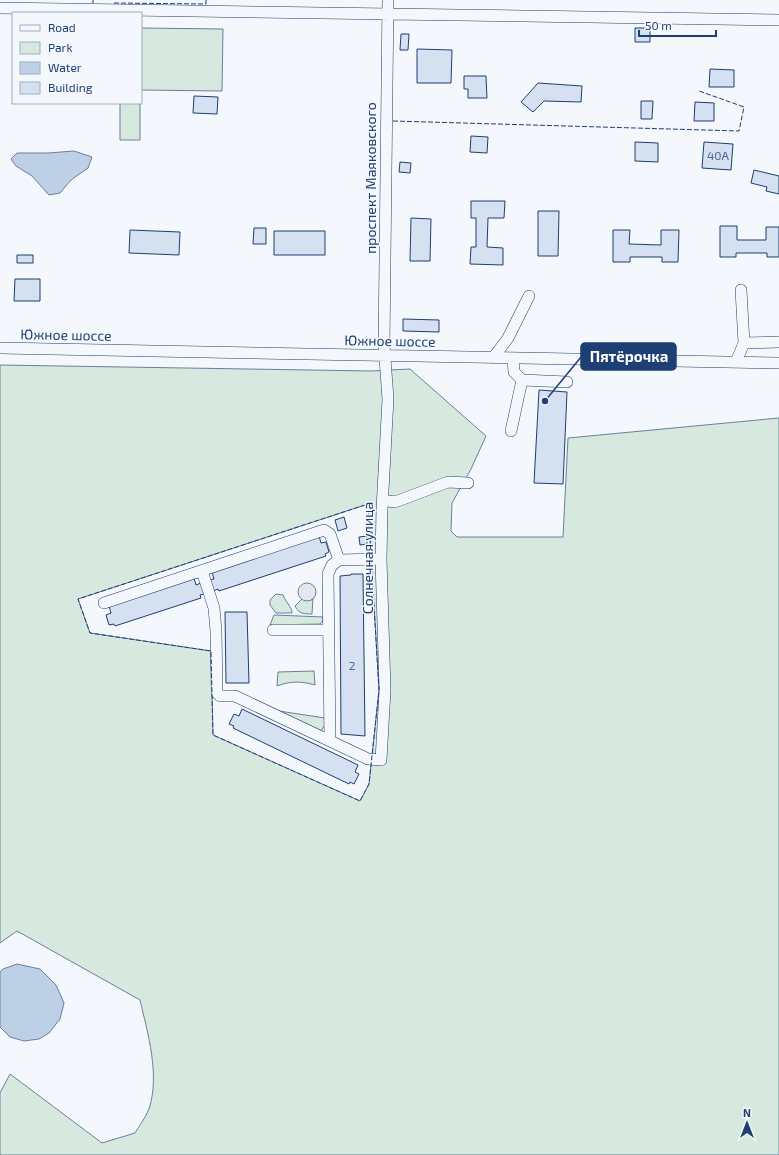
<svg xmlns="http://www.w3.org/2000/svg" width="779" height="1155" viewBox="0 0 779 1155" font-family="'Exo 2',sans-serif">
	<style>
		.green { fill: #d7e8df; stroke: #687fa3; fill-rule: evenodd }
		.parking { fill: #e3e8f0; stroke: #687fa3 }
		.water { fill: #bed0e5; stroke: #687fa3 }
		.building { fill: #d5e0f0; stroke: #1d3f73 }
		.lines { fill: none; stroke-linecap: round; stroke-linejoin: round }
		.minor-casing { stroke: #1d3f73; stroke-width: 12 }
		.minor { stroke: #f4f7fb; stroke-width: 11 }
		.fence { stroke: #1d3f73; stroke-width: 1; stroke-dasharray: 5 2; stroke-linecap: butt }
		.labels { text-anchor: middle; stroke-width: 3; stroke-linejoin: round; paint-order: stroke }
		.number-label { font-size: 12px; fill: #4b6792 }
		.street-label { font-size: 14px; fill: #1d3f73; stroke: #f4f7fb }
		.leader { fill: none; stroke: #1d3f73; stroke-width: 1.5 }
		.callout-dot { fill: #1d3f73; stroke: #f4f7fb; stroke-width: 1.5 }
		.callout { fill: #1d3f73; stroke: #1d3f73; stroke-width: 1.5 }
		.callout-label { font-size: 15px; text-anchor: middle; font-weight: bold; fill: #fff }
	</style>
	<rect width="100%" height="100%" fill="#f4f7fb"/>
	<!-- green -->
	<path class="green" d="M141,28l82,1 -1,62 -81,-1z
		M120,103h20v37h-20z
		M0,365l371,6 39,-2 76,67 -15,33 -19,34 -1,28 6,6h106l5,-99 211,-20v737h-779v-62l10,-19 92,69 33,-10c4,-7 11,-16 14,-24 11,-34 -1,-75 -9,-109l-123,-69 -17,12zM368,504l11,186 -10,94 -9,17 -147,-66 -2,-84 -121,-18 -12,-34z
		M276,594l7,1c2,6 9,12 9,18h-16l-6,-8v-5z
		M313,598l-1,16c-8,0 -13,0 -17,-8l7,-7 10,1z
		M274,615l49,2v4l-3,3 -50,1z
		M314,671l1,14c-13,-4 -25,-4 -38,1l1,-14z
		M279,711l46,7v7l-4,6z"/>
	<!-- parking -->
	<path class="parking" d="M298 592a9 9 0 1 1 18 0a9 9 0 1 1-18 0Z"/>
	<!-- water -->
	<path class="water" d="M74,151l18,6 -4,11 -17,12 -11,13 -11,2 -17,-19 -16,-10 -5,-7 6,-6h31z
		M17,964l23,5 16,16 8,18 -4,16 -11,14 -10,6 -15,2 -14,-4 -10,-10v-55l3,-3z"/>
	<!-- building -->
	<path class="building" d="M635,28h15v14h-15z
		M401,34h8l-1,16h-8z
		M417,49l35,1 -1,33h-34z
		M710,69l24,1v17h-25z
		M464,76h22l1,22h-19v-9h-4z
		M538,83l44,3 -1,16 -37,-1 -11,11 -12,-10z
		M194,96l24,1 -1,17 -24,-1z
		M641,101h12l-1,18h-11z
		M695,102l19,1v18h-20z
		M471,136l17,1 -1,16 -17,-1z
		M635,142l23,1v19l-23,-1z
		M704,142l29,2 -2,26 -29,-2z
		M400,162l11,1 -1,10 -11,-1z
		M754,170l25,6v18l-13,-3 1,-4 -16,-4z
		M471,201h34l-1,17h-16l-1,29 16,1v17l-33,-1 1,-17h5v-29h-5z
		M538,211h21l-1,45h-20z
		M411,218l20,1 -1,42h-20z
		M720,226h17v14h29v-13h13v30h-12v-4h-31v4h-16z
		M254,228h12v16h-13z
		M130,230l50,2 -1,23 -50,-2z
		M613,230h17l-1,14 32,1v-15h18l-1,32h-16v-5h-32v5h-17z
		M274,231h51v24h-51z
		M17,255h16v8h-16z
		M15,279h25v22h-26z
		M403,319l36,1v12l-36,-1z
		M539,390l28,2 -4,92 -29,-1z
		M344,517l3,11 -9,3 -3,-11z
		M319,536l2,7 5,-1 3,10 -4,2 1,2 -107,35 -1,-2 -5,2 -4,-11 5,-1 -2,-7z
		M367,536v8l-7,1 -1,-8z
		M351,574h12l2,162 -24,-2 -1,-158 11,-1z
		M194,578l2,7 5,-2 3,11 -4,1 1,3 -86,28 -1,-2 -5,1 -3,-10 5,-2 -2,-7z
		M225,612h22l2,71h-23z
		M242,709l116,56 -3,7 4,2 -5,10 -4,-2 -1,2 -116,-56 1,-2 -5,-2 5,-10 5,2z"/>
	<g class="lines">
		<!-- minor casing -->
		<g class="minor-casing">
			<path id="minor" d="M0,8l779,12
				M741,290l3,53
				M0,348l779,15
				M493,358l15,-20 21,-42
				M513,358l1,14 8,8 45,2
				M736,362l8,-19 35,-1
				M511,431l11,-51
				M382,500l13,2 53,-20 20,1
				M202,571l12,37 2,23 1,62 3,3h15l133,63 13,1 4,-70 -4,-131 1,-50 6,-110 -4,-54 4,-345
				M104,603l220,-73 6,4 9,26
				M273,630h56
				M330,741l-2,-167 4,-9 7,-5 42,-1"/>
		</g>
		<!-- minor -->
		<use href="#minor" class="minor"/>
		<!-- fence -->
		<path class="fence" d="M93,3v-3
			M114,3l92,1v-4
			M393,121l346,10 5,-24 -45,-16
			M368,504l11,186 -10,94 -9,17 -147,-66 -2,-84 -121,-18 -12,-34z"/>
	</g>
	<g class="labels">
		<!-- number labels -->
		<g class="number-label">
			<text x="718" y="160">40А</text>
			<text x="352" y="670">2</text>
		</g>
		<!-- street labels -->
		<g class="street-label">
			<text transform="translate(371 178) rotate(-90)" y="5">проспект Маяковского</text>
			<text transform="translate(66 335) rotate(1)" y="5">Южное шоссе</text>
			<text transform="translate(390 341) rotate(1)" y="5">Южное шоссе</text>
			<text transform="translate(368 558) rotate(-90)" y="5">Солнечная улица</text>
		</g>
	</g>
	<!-- callouts -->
	<path class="leader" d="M545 401L581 357"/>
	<circle class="callout-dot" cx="545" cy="401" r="4"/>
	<rect class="callout" x="581" y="343" width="95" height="27" rx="4"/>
	<g class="callout-label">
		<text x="629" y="362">Пятёрочка</text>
	</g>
	<!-- legend -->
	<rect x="12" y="12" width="130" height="92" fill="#f4f7fb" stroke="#9eadc5"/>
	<rect x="20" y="25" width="20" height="6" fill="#f4f7fb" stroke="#9eadc5"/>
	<text x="48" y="32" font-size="12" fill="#1d3f73">Road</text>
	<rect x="20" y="42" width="20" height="12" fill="#d7e8df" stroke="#9eadc5"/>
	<text x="48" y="52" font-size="12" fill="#1d3f73">Park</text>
	<rect x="20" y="62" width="20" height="12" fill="#bed0e5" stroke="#9eadc5"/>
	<text x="48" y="72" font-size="12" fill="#1d3f73">Water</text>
	<rect x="20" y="82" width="20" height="12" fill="#d5e0f0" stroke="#9eadc5"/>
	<text x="48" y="92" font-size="12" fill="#1d3f73">Building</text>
	<!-- north arrow -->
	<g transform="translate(747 1123)" stroke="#f4f7fb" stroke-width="3" paint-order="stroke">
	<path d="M0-3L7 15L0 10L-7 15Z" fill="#1d3f73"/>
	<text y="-6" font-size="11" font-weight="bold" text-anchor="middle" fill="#1d3f73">N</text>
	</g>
	<!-- scale -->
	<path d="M639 30v6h77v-6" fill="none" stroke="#1d3f73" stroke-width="2"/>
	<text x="645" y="30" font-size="12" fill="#1d3f73" stroke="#f4f7fb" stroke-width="3" paint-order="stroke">50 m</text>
</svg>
